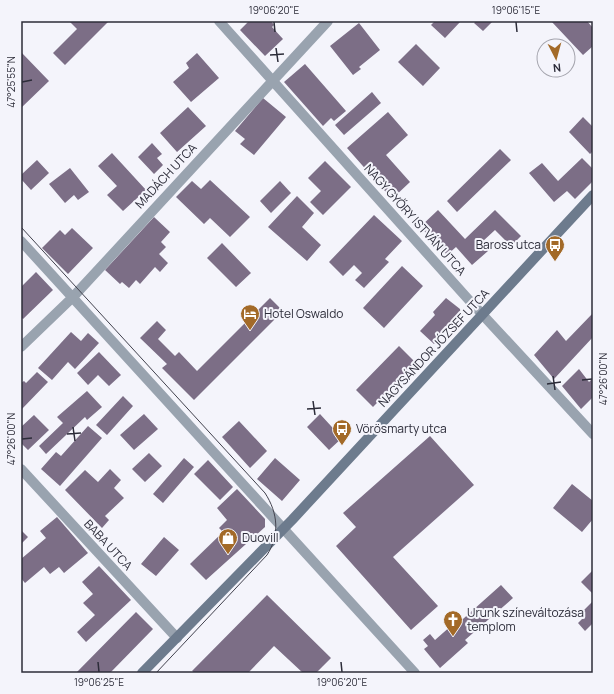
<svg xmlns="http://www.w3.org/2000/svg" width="614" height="694" viewBox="0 0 614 694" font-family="Manrope,sans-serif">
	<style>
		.building { fill: #7c6e86 }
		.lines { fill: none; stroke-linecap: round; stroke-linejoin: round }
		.street { stroke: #99a3af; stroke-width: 10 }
		.secondary { stroke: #6d7b8d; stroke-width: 10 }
		.tram { stroke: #42424e; stroke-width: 1 }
		.ticks { fill: none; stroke: #2c2c39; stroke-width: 1.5 }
		.labels { text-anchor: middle; stroke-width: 4; stroke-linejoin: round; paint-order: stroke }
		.street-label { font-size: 12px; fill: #2c2c39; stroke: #f4f4fb }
		.poi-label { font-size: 12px; fill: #2c2c39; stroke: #f4f4fb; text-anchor: start }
		.neatline { fill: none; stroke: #2c2c39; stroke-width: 1.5 }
		.ticks-label { font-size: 10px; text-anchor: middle; fill: #2c2c39 }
	</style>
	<rect width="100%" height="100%" fill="#f4f4fb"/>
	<!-- building -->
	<path class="building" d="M69,21h40l-44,44 -12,-12 24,-24z
		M249,21h22l3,4 -2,2 11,12 -18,17 -25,-26z
		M435,21h26l-16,17 -14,-13z
		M476,21h17l-10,10 -9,-8z
		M551,21h36l6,7v18l-10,9z
		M359,23l21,27 -21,17 2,2 -8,6 -23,-29z
		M416,44l24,24 -17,18 -25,-24z
		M21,52l28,29 -28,27z
		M197,53l22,25 -28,24 -18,-20 16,-14 -3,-5z
		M305,64l41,47 -12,10 -3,-3 -8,8 -39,-44z
		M372,92l9,11 -37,32 -9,-10z
		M263,98l23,19 -32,38 -14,-11 5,-5 -10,-8z
		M188,107l18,19 -29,26 -17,-19z
		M388,112l20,23 -22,20 24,27 -18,17 -45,-51z
		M583,117l10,10v24l-3,3 -21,-22z
		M152,143l10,11 -5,4 6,7 -9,9 -16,-17z
		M500,149l11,11 -54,52 -10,-11z
		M112,153l34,37 -23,21 -16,-16 10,-9 -19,-20z
		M582,158l11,11v12l-18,18 -8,-8 -13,11 -25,-29 13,-10 16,18z
		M37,160l12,13 -18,17 -10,-11v-4z
		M325,161l26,26 -28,28 -13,-13 11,-11 -13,-13z
		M70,168l19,24 -11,8 -4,-5 -9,8 -16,-19z
		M210,180l40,37 -20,20 -20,-19 -6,6 -28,-27 16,-16 9,8z
		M280,181l11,12 -20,20 -11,-12z
		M297,196l17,17 -12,14 19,18 -14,16 -39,-34z
		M438,210l27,29 30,-29 26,26 -10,10 -16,-16 -13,12 6,9 -16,14 -16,-18 -9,8 -27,-28z
		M374,215l28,26 -17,18 4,3 -25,26 -9,-8 7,-7 -8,-8 -11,11 -14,-14z
		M154,217l16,15 -9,10 5,5 -7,7 9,9 -8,9 -5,-5 -15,17 -4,-4 -7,8 -7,-6 -2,2 -15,-14z
		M72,228l21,20 -25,26 -26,-26 18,-18 5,5z
		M222,243l29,30 -15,14 -29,-29z
		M402,266l21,20 -39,42 -21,-20z
		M36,272l17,18 -30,29 -2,-2v-30z
		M270,298l13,13 -89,89 -32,-32 5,-4 -27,-26 17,-17 9,9 -8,9 17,17 4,-4 18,19z
		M446,298l14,11 1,8 -27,27 -14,-13 15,-16 -2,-3z
		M593,313v24l-39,42 -20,-24 23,-25 9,11z
		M71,332l10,9 7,-8 11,10 -24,26 -7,-7 -16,18 -14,-12z
		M399,346l17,17 -43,44 -17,-17z
		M99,352l22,23 -12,11 -11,-11 -10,10 -11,-12z
		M579,369l10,13 4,-4v19l-12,12 -19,-23z
		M37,372l11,10 -27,28v-27l3,-2 2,2z
		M87,391l15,16 -15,13 -2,-3 -39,37 -7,-8 24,-23 -6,-6z
		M123,396l10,10 -26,29 -11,-10z
		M144,414l14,15 -24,21 -14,-15z
		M320,414l22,24 -13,12 -22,-23z
		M34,415l15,15 -21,20 -7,-7v-16z
		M239,421l28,30 -17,17 -28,-31z
		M88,426l14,12 -42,48 -19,-17 15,-17 5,4z
		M430,436l44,49 -81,72 45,49 -27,24 -75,-84 20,-19 -13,-14z
		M149,453l13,13 -17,16 -13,-13z
		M184,458l10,9 -31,36 -10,-9z
		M275,458l25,22 -18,21 -25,-22z
		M208,460l25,27 -13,13 -26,-26z
		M110,469l11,11 -7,8 10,10 -19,18 4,4 -7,8 -37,-38 20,-20 13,12z
		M572,484l21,17v18l-11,13 -29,-24z
		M237,489l28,30v8l-59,53 -16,-16 33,-32 -4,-4 8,-8 -10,-12z
		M57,517l31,36 -24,20 -5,-6 -9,7 -6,-7 -19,16 -4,-5v-19l25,-21 -6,-7z
		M21,530l7,7 -7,7z
		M164,537l15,13 -23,26 -15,-12z
		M99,566l32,34 -45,42 -9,-10 18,-17 -12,-12 10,-9 -11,-12z
		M593,570v22l-1,1 -11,-11z
		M501,585l12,13 -48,42 3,3 -28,25 -16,-19 4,-3 -5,-6 7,-6 5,6 17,-15 2,2z
		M267,595l64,63 -15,15h-13l-29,-27 -26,27h-53l-3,-2z
		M593,601v22l-8,8 -7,-8 5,-5 -4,-3z
		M136,612l17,17 -43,44h-34z"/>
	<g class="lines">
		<!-- street -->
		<path class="street" d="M219,21l249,278 125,135
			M21,241l394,432
			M21,347l52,-50 255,-276
			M21,469l156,169"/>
		<!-- secondary -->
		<path class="secondary" d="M142,673l150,-153 301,-325"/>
		<!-- tram -->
		<path class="tram" d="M21,227l244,266c13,20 15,42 2,62l-111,118"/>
	</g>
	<!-- ticks -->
	<path class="ticks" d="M274,22l1,10M516,22l1,10M276,48l2,14M270,55l14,-1M22,82l10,-2M553,376l2,14M582,380l10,-1M547,384l14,-2M313,401l2,14M307,409l14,-1M73,427l2,14M67,434l14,-1M22,439l10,-1M98,662l1,10M341,662l1,10"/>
	<!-- icons -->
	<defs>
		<g id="bus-pin" transform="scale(1)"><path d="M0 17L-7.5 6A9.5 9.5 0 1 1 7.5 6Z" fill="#a36a28" stroke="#f4f4fb"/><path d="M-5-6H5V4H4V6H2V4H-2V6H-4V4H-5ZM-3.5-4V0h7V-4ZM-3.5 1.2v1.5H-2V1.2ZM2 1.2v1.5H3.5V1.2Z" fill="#fff"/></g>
		<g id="hotel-pin" transform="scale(1)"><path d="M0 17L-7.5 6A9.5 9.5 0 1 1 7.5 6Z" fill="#a36a28" stroke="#f4f4fb"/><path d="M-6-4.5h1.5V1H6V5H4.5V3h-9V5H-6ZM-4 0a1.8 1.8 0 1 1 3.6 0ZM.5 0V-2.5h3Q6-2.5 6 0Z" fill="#fff"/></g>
		<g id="shop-pin" transform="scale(1)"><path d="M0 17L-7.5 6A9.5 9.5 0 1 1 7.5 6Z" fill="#a36a28" stroke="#f4f4fb"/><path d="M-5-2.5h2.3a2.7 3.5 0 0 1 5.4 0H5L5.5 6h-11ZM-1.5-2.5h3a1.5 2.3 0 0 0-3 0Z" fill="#fff"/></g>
		<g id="church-pin" transform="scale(1)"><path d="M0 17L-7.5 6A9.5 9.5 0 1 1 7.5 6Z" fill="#a36a28" stroke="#f4f4fb"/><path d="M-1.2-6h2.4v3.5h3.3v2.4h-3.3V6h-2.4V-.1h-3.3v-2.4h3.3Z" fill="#fff"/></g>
	</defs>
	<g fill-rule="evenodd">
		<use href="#bus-pin" x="555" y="245"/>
		<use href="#hotel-pin" x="250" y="314"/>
		<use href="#bus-pin" x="342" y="429"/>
		<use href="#shop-pin" x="228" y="538"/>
		<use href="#church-pin" x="453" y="620"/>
	</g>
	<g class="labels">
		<!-- street labels -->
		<g class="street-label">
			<text transform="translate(166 176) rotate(-47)" y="4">MADÁCH UTCA</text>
			<text transform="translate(415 220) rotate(48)" y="4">NAGY GYŐRY ISTVÁN UTCA</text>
			<text transform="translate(434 348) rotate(-47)" y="4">NAGYSÁNDOR JÓZSEF UTCA</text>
			<text transform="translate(108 545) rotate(47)" y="4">BABA UTCA</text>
		</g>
		<!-- poi labels -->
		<g class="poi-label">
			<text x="541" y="249" text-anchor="end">Baross utca</text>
			<text x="264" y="318">Hotel Oswaldo</text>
			<text x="356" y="433">Vörösmarty utca</text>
			<text x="242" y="542">Duovill</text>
			<text x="467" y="617">Urunk színeváltozása<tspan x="467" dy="14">templom</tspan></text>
		</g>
	</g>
	<!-- border -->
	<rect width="614" height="694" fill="none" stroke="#f4f4fb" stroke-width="44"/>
	<!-- north arrow -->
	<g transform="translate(556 58) rotate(174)"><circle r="19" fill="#f4f4fb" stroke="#a4a4ad"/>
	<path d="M0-3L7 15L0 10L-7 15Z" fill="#a36a28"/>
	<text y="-6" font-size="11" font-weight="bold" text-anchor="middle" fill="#2c2c39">N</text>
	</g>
	<rect x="22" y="22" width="570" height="650" class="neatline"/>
	<g class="ticks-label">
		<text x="274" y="14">19°06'20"E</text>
		<text x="516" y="14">19°06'15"E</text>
		<text transform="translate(11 82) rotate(-90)" y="4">47°25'55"N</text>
		<text transform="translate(603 379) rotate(-90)" y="4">47°26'00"N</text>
		<text transform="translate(11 439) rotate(-90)" y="4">47°26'00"N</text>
		<text x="99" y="686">19°06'25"E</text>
		<text x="342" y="686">19°06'20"E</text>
	</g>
</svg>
